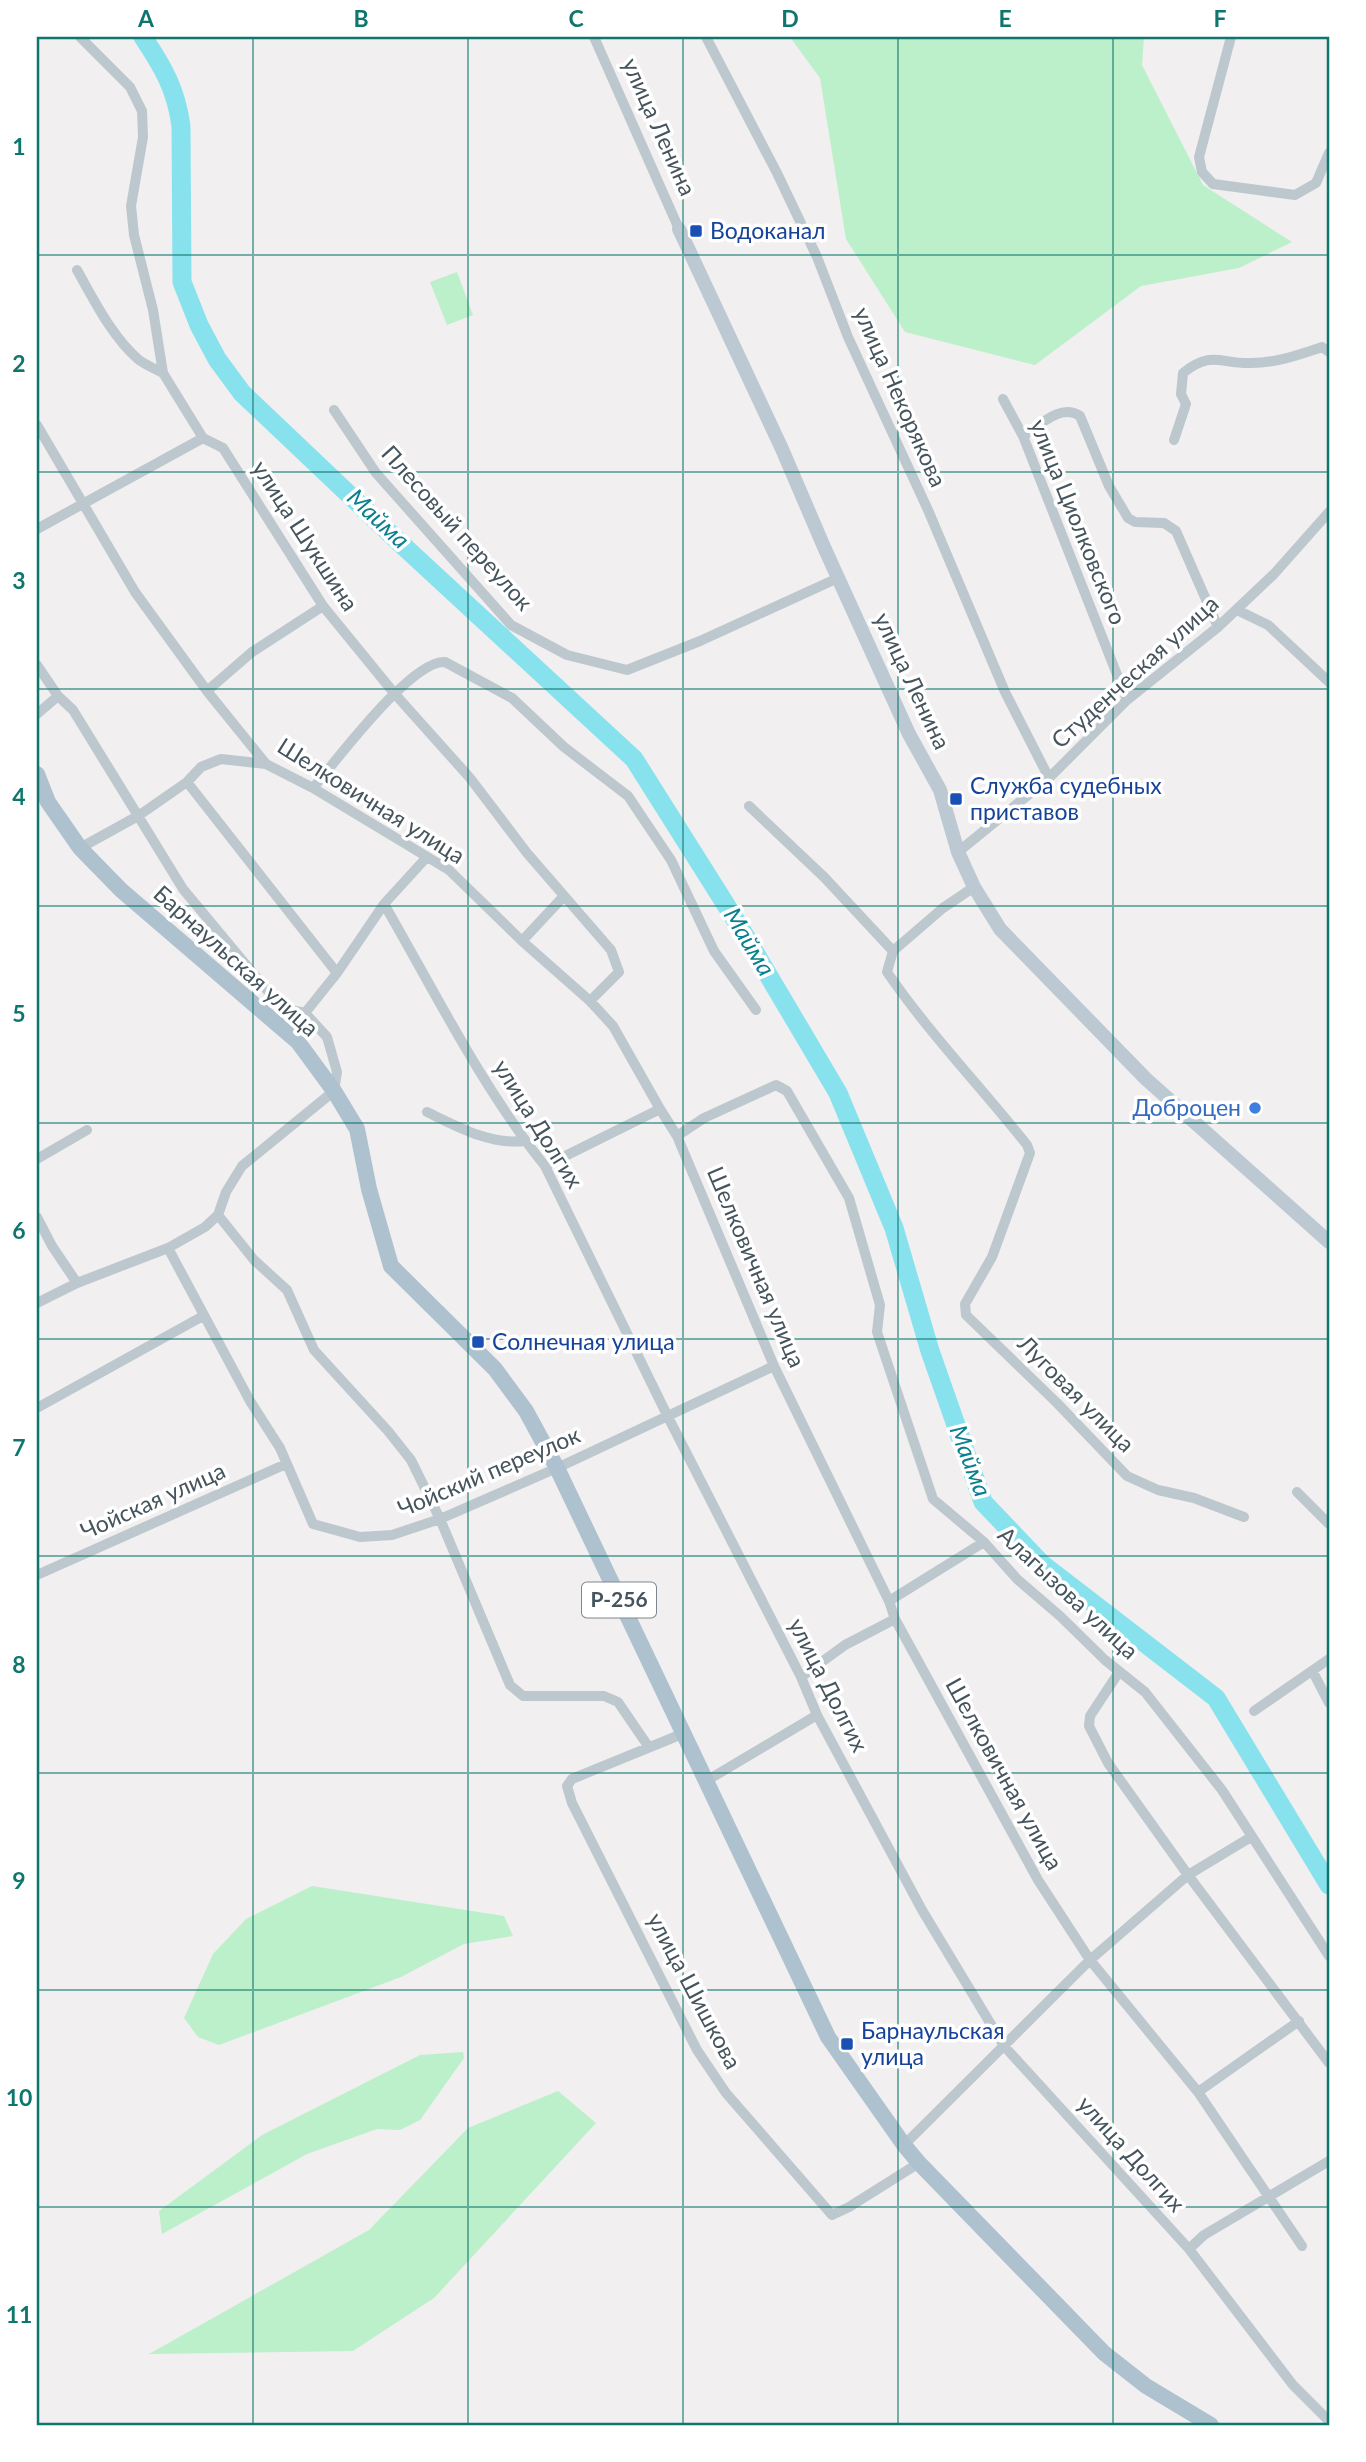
<svg xmlns="http://www.w3.org/2000/svg" width="1366" height="2462" viewBox="0 0 1366 2462" font-family="Lato,sans-serif">
	<style>
		.green { fill: #bcf0cb }
		.lines { fill: none; stroke-linecap: round; stroke-linejoin: round }
		.river { stroke: #88e2ee; stroke-width: 19 }
		.street { stroke: #bcc8ce; stroke-width: 10 }
		.secondary { stroke: #bcc9d3; stroke-width: 14 }
		.primary { stroke: #aec1cf; stroke-width: 16 }
		.grid { fill: none; stroke: #0f766e; stroke-width: 2; stroke-opacity: 0.55 }
		.transit-dot { fill: #1a4fb4; stroke: #fff; stroke-width: 2.5 }
		.shop-dot { fill: #3f7fe0; stroke: #fff; stroke-width: 2.5 }
		.labels { text-anchor: middle; stroke-width: 7; stroke-linejoin: round; paint-order: stroke }
		.shield { fill: #fff; stroke: #7e878e; stroke-width: 2 }
		.shield-label { font-size: 21px; font-weight: bold; fill: #46545d }
		.street-label { font-size: 23px; fill: #46545d; stroke: #fff }
		.transit-label { font-size: 23px; fill: #164399; stroke: #fff; text-anchor: start }
		.shop-label { font-size: 23px; fill: #366cbe; stroke: #fff; text-anchor: end }
		.water-label { font-size: 24px; font-style: italic; fill: #0a7f8f; stroke: #fff }
		.neatline { fill: none; stroke: #0f766e; stroke-width: 2.5 }
		.grid-label { font-size: 23px; text-anchor: middle; font-weight: bold; fill: #0f766e }
	</style>
	<rect width="100%" height="100%" fill="#f1efef"/>
	<!-- green -->
	<path class="green" d="M790,37h354l-2,28 61,120 89,57 -53,26 -98,18 -106,79 -130,-33 -59,-93 -26,-161z
		M457,272l16,43 -26,10 -17,-43z
		M312,1886l192,30 9,20 -49,8 -63,33 -182,68 -21,-8 -14,-19 29,-64 33,-35z
		M463,2052l1,6 -44,62 -20,10 -23,-1 -70,25 -145,80 -3,-23 103,-76 158,-80z
		M558,2091l38,32 -162,175 -81,53 -204,3 220,-124 99,-102z"/>
	<g class="lines">
		<!-- river -->
		<path class="river" d="M143,37c20,30 33,52 38,89l1,156 17,43 18,34 25,34 156,148 236,218 104,165 100,169 56,135 36,123 53,151 59,62 174,134 113,187"/>
		<!-- street -->
		<path class="street" d="M80,37l50,50 12,24 1,26 -12,69 3,29 19,75 10,63 40,65 20,10 100,158 71,87 76,85 57,75 84,97 8,22 -29,29
			M594,37l85,192
			M706,37l71,136 40,84 31,80 80,173 77,182 44,86
			M1231,37l-32,120 3,15 11,12 82,11 21,-12 13,-30
			M77,270c17,30 35,67 62,90 7,5 16,9 24,13
			M1003,399l20,37 104,264
			M334,410l42,63 135,152 56,30 60,15 73,-29 138,-63
			M37,425l98,167 72,99 59,73 47,24 136,82 73,71 68,60 23,25 47,83 17,27 97,230 115,235 6,18 143,261 52,80 108,132 104,154
			M1023,436c17,-11 38,-33 57,-20l29,70 19,32 7,4 29,1 12,8 42,96
			M1174,440l12,-36 -5,-10 2,-21c28,-23 37,-9 68,-10 25,0 47,-8 71,-16l7,5
			M37,529l166,-91
			M1237,610l31,15 61,57
			M37,665l21,31 15,14 110,179 99,119 23,5 22,24 10,35 -3,19 -92,75 -16,26 -8,23 -13,12 -37,21 -91,35 -40,20
			M207,691l45,-39 71,-46
			M37,714l21,-18
			M187,782l150,191
			M313,788c24,-28 98,-128 132,-126l67,36 52,49 64,49 43,64 43,91 42,59
			M749,806l75,71 69,74
			M80,848l58,-32 49,-34 14,-15 20,-8 45,5
			M958,852l91,-74 78,-78 91,-73 56,-53 55,-62
			M974,887l-31,21 -50,43 -6,21c42,61 94,115 140,173l3,8 -38,104 -27,47 1,11 91,88 70,73 31,14 36,8 50,19
			M384,904c51,88 97,182 161,262l122,249 134,262 16,38 105,195 82,136 185,203 104,136 36,36
			M522,941l42,-45
			M298,1042l7,-29 32,-40 47,-69 42,-46
			M427,1112c31,15 63,33 98,29
			M677,1136l27,-18 72,-33 11,6 62,107 31,107 -3,27 56,167 51,43 33,37 43,37 45,44 40,32 77,98 107,166
			M37,1159l50,-29
			M545,1166l115,-57
			M218,1215l36,45 33,30 27,60 74,81 23,29 29,59 70,166 13,11h81l14,6 30,44
			M37,1217l15,29 25,37
			M168,1248l82,153 30,47 33,76 47,13 32,-2 48,-16 117,-51 217,-102
			M37,1408l166,-92
			M1297,1492l32,32
			M37,1575l249,-111
			M889,1601l95,-59
			M1119,1672l-29,44 -1,10 19,37 80,112 141,188
			M1313,1672l16,31
			M801,1677l44,-32 50,-26
			M1254,1711l75,-52
			M682,1734l-110,45 -5,7 5,17 125,247 29,43 106,122 17,-8 70,-44
			M706,1781l111,-66
			M1198,2092l101,-71
			M904,2145l186,-185 98,-85 63,-38
			M1189,2249l15,-14 125,-74"/>
		<!-- secondary -->
		<path class="secondary" d="M679,229l103,220 42,98 85,187 31,56 18,62 16,35 26,42 146,150 183,163"/>
		<!-- primary -->
		<path class="primary" d="M37,774l11,28 32,46 41,42 177,152 36,49 23,38 12,60 22,77 104,103 31,42 31,57 271,569 76,108 15,18 185,190 42,33 65,39"/>
	</g>
	<!-- grid -->
	<path class="grid" d="M253,37v2388M468,37v2388M683,37v2388M898,37v2388M1113,37v2388M37,255h1292M37,472h1292M37,689h1292M37,906h1292M37,1123h1292M37,1339h1292M37,1556h1292M37,1773h1292M37,1990h1292M37,2207h1292"/>
	<!-- markers -->
	<g class="transit-dot">
		<rect x="689" y="224" width="14" height="14" rx="3.5"/>
		<rect x="949" y="792" width="14" height="14" rx="3.5"/>
		<rect x="471" y="1335" width="14" height="14" rx="3.5"/>
		<rect x="840" y="2037" width="14" height="14" rx="3.5"/>
	</g>
	<circle class="shop-dot" cx="1255" cy="1108" r="7"/>
	<g class="labels">
		<!-- shield labels -->
		<rect class="shield" x="582" y="1582.5" width="74" height="35" rx="5"/>
		<g class="shield-label">
			<text x="619" y="1607">Р-256</text>
		</g>
		<!-- street labels -->
		<g class="street-label">
			<text transform="translate(659 127) rotate(66)" y="8">улица Ленина</text>
			<text transform="translate(900 397) rotate(66)" y="8">улица Некорякова</text>
			<text transform="translate(1078 522) rotate(68)" y="8">улица Циолковского</text>
			<text transform="translate(457 528) rotate(48)" y="8">Плесовый переулок</text>
			<text transform="translate(305 536) rotate(57)" y="8">улица Шукшина</text>
			<text transform="translate(1135 672) rotate(-42)" y="8">Студенческая улица</text>
			<text transform="translate(912 681) rotate(65)" y="8">улица Ленина</text>
			<text transform="translate(371 801) rotate(32)" y="8">Шелковичная улица</text>
			<text transform="translate(236 961) rotate(42)" y="8">Барнаульская улица</text>
			<text transform="translate(538 1124) rotate(58)" y="8">улица Долгих</text>
			<text transform="translate(756 1267) rotate(67)" y="8">Шелковичная улица</text>
			<text transform="translate(1076 1394) rotate(45)" y="8">Луговая улица</text>
			<text transform="translate(489 1472) rotate(-23)" y="8">Чойский переулок</text>
			<text transform="translate(153 1501) rotate(-24)" y="8">Чойская улица</text>
			<text transform="translate(1068 1593) rotate(43)" y="8">Алагызова улица</text>
			<text transform="translate(828 1685) rotate(63)" y="8">улица Долгих</text>
			<text transform="translate(1004 1774) rotate(61)" y="8">Шелковичная улица</text>
			<text transform="translate(694 1991) rotate(62)" y="8">улица Шишкова</text>
			<text transform="translate(1131 2154) rotate(48)" y="8">улица Долгих</text>
		</g>
		<!-- transit labels -->
		<g class="transit-label">
			<text x="710" y="239">Водоканал</text>
			<text x="970" y="794">Служба судебных<tspan x="970" dy="26">приставов</tspan></text>
			<text x="492" y="1350">Солнечная улица</text>
			<text x="861" y="2039">Барнаульская<tspan x="861" dy="26">улица</tspan></text>
		</g>
		<!-- shop labels -->
		<g class="shop-label">
			<text x="1241" y="1116">Доброцен</text>
		</g>
		<!-- water labels -->
		<g class="water-label">
			<text transform="translate(378 519) rotate(43)" y="8">Майма</text>
			<text transform="translate(749 942) rotate(59)" y="8">Майма</text>
			<text transform="translate(970 1461) rotate(69)" y="8">Майма</text>
		</g>
	</g>
	<!-- border -->
	<rect width="1366" height="2462" fill="none" stroke="#ffffff" stroke-width="77"/>
	<rect x="38" y="38" width="1290" height="2386" class="neatline"/>
	<g class="grid-label">
		<text x="146" y="27">A</text>
		<text x="361" y="27">B</text>
		<text x="576" y="27">C</text>
		<text x="790" y="27">D</text>
		<text x="1005" y="27">E</text>
		<text x="1220" y="27">F</text>
		<text x="19" y="155">1</text>
		<text x="19" y="372">2</text>
		<text x="19" y="589">3</text>
		<text x="19" y="805">4</text>
		<text x="19" y="1022">5</text>
		<text x="19" y="1239">6</text>
		<text x="19" y="1456">7</text>
		<text x="19" y="1673">8</text>
		<text x="19" y="1889">9</text>
		<text x="19" y="2106">10</text>
		<text x="19" y="2323">11</text>
	</g>
</svg>
